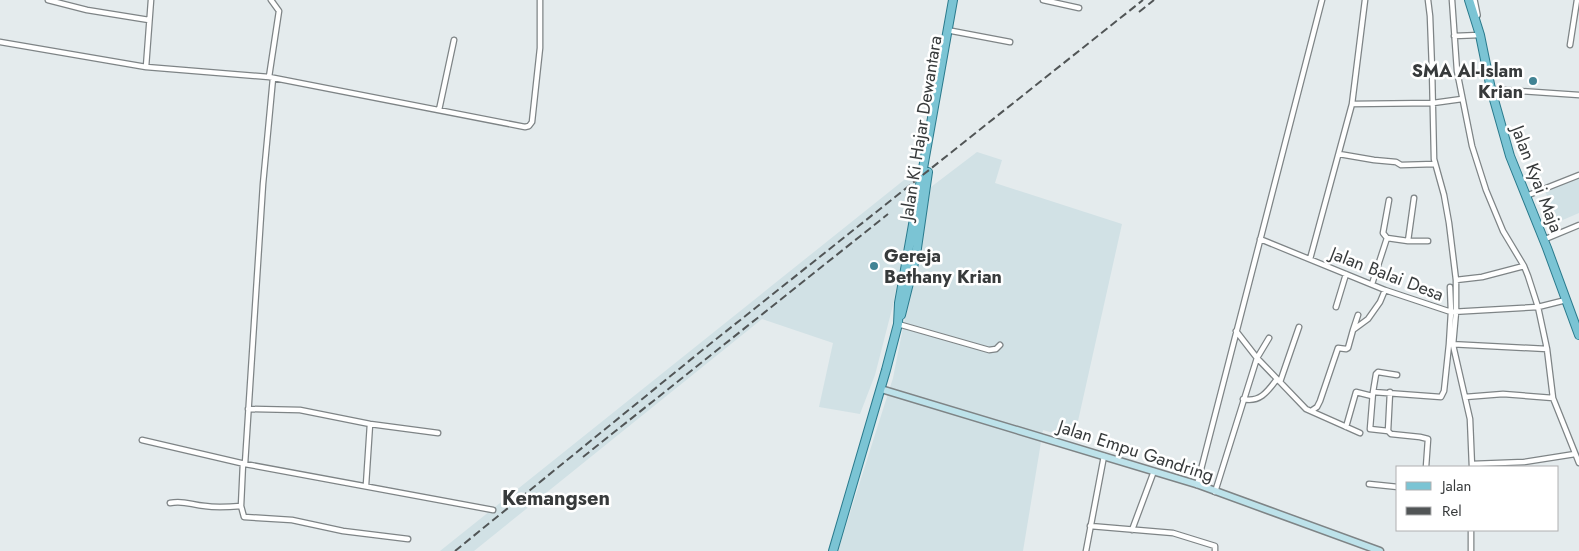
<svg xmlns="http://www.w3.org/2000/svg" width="1579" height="551" viewBox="0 0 1579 551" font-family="Jost,sans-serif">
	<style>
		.built { fill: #d1e1e5 }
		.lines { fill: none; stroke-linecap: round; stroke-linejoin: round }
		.minor-casing { stroke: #7e8486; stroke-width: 7 }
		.tertiary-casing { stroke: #7e8486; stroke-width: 8 }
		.secondary-casing { stroke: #7e8486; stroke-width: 9 }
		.primary-casing { stroke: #2a7a8c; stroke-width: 10 }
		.minor { stroke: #fff; stroke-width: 4.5 }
		.tertiary { stroke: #fff; stroke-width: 5.5 }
		.secondary { stroke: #bde2ea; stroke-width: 6 }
		.primary { stroke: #7bc4d4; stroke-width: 8 }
		.rail { stroke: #515556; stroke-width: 2; stroke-dasharray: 8 4; stroke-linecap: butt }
		.poi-dot { fill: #418394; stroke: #fff; stroke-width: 2 }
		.labels { text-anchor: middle; stroke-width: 5; stroke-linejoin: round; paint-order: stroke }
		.poi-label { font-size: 18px; font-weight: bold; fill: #373a3b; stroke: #fff; text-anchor: end }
		.street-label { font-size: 18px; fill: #373a3b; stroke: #fff }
		.quarter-label { font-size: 20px; font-weight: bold; fill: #373a3b; stroke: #fff }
	</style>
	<rect width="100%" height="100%" fill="#e4ebed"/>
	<!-- built -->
	<path class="built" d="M977,152l25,8 -7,23 127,41 -48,215 -31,-9 -20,121h-185l55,-173 38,-191z
		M919,168l-26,137 -18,70 -15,39 -41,-7 14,-64 -71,-24 -288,232h-34z
		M1579,178v35l-21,9 -13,-31z"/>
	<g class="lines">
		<!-- minor casing -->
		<g class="minor-casing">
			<path id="minor" d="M48,0l39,10 62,10
				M1043,0l36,8
				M1428,0l2,16 2,53 2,90 10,36 5,28 7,57v32l-3,33 17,74 2,48
				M1452,0l5,71 15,75 14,44 17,41 21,35 4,10 10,31 9,42 6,49 26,65
				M952,31l58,11
				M1454,36l26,-1
				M0,42l146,25 123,10 256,50 4,-1 3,-4 8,-74v-48
				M1570,45l7,-45
				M146,67l5,-67
				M269,77l10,-66 -8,-11
				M1491,89l88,6
				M1352,104l81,-1 29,-4
				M439,110l15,-70
				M1339,154l35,6 22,2 5,3 34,-1
				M1526,196l53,-21
				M1387,238l21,3 6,-43
				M1260,239l125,51 66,22 87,-5 28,-7
				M1543,240l36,-15
				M1408,241h20
				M1310,259l42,-155 13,-104
				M1456,280l26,-3 42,-11
				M1372,284l15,-46 -4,-5 6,-33
				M1336,307l10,-33
				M898,324l91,26 7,-1 4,-4
				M1353,330l5,-15
				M1236,331l21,27 49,51 54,24
				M1449,344l2,-32 -1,-25
				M1280,382l19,-55
				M1373,392l3,-18 2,-2 19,3
				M1465,397l38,-3 50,4
				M1243,399c17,4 25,-8 34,-20
				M248,409l52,1 70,14 68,9
				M1311,411l6,-4 3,-6 18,-53 8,1 2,-1 5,-18 15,-11 12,-17 5,-12
				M1346,427l10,-35 16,4
				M1388,431l2,-39
				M142,440l103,24 248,46
				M243,463l-2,43 3,11 48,3 51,11 65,8
				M245,464l18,-280 10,-106
				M1472,464l52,-2 51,-8
				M1426,467l2,-28 -8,-2 -29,-3 -3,-3 -18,-2 3,-37 68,5 3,-6 5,-47 98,5
				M1369,484l29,3
				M366,485l4,-61
				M1197,485l125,-485
				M1215,492l42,-134 12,-20
				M170,503c14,-3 21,2 35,3 12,2 24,1 36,0
				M1090,526l83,7 42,13v5
				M1132,530l22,-59
				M1086,551l18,-95
				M1471,551v-21"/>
		</g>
		<!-- tertiary casing -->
		<g class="tertiary-casing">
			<path id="tertiary" d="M1474,0l3,15"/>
		</g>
		<!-- secondary casing -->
		<g class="secondary-casing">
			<path id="secondary" d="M881,389l318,96 181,66"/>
		</g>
		<!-- primary casing -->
		<g class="primary-casing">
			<path id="primary" d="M1469,0l11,35 11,54 19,67 37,92 32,87
				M901,315l15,-60 12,-83
				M833,551l53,-181 12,-46 1,-21 54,-303"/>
		</g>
		<!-- minor -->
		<use href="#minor" class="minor"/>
		<!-- tertiary -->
		<use href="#tertiary" class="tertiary"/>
		<!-- secondary -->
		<use href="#secondary" class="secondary"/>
		<!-- primary -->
		<use href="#primary" class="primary"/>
		<!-- rail -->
		<path class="rail" d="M1139,12l15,-12
			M583,457l305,-243
			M455,551l250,-203 438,-348"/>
	</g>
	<!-- markers -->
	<g class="poi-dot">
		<circle cx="1533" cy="81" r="5"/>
		<circle cx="874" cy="266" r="5"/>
	</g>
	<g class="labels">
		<!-- poi labels -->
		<g class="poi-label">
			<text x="1523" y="77">SMA Al-Islam<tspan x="1523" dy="21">Krian</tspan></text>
			<text x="884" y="262" text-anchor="start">Gereja<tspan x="884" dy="21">Bethany Krian</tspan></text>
		</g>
		<!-- street labels -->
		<g class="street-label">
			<text transform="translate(921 128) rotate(-81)" y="6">Jalan Ki Hajar Dewantara</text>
			<text transform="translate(1537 179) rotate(69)" y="6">Jalan Kyai Maja</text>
			<text transform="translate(1387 274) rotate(21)" y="6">Jalan Balai Desa</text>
			<text transform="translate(1136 451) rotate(18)" y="6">Jalan Empu Gandring</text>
		</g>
		<!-- quarter labels -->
		<g class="quarter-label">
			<text x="556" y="505">Kemangsen</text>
		</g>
	</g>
	<!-- legend -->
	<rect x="1396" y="466" width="162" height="65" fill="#ffffff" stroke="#afb0b1"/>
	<rect x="1406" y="482" width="25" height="8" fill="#7bc4d4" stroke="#afb0b1"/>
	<text x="1442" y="491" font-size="15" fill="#373a3b">Jalan</text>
	<rect x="1406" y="507" width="25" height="8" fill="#515556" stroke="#afb0b1"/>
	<text x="1442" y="516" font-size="15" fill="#373a3b">Rel</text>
</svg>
